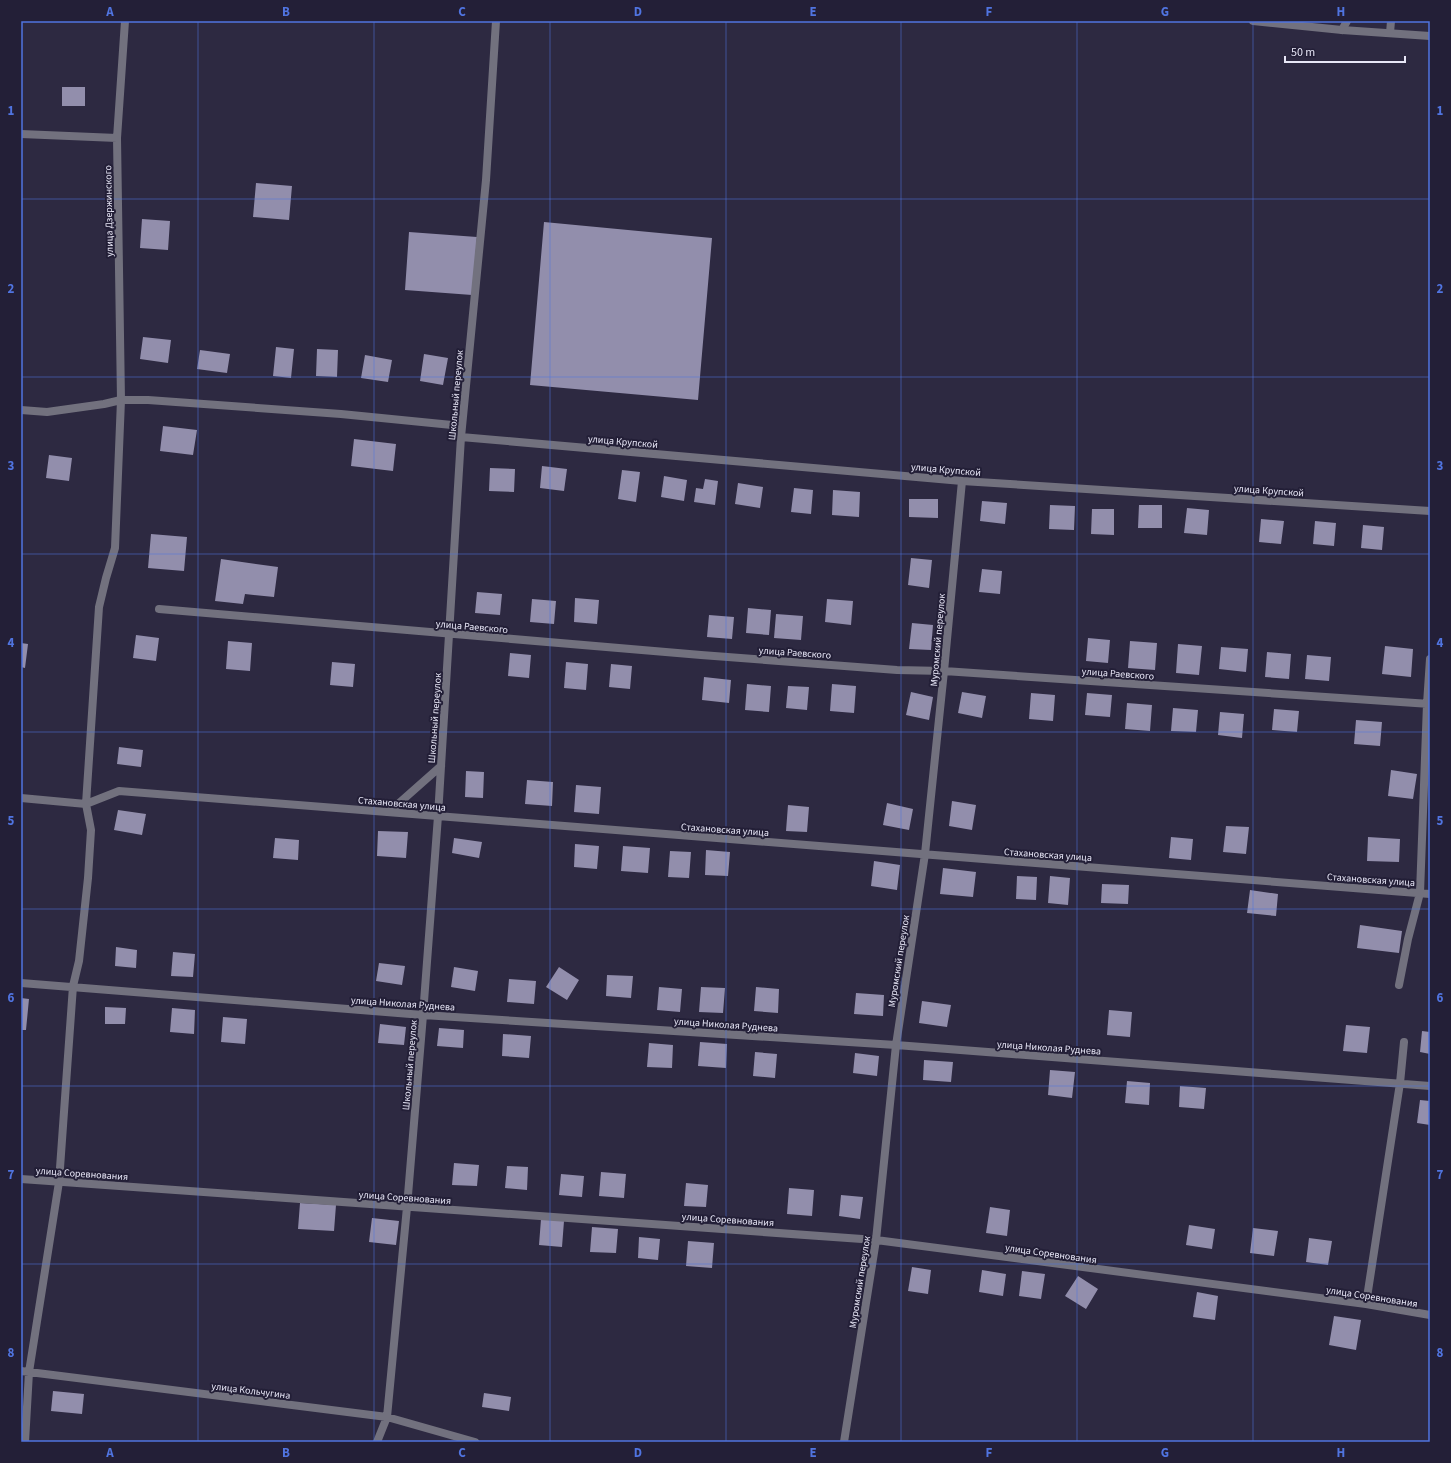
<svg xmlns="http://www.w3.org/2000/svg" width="1451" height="1463" viewBox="0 0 1451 1463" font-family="'Source Sans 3',sans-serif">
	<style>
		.building { fill: #928eac }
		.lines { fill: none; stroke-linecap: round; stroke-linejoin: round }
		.minor { stroke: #72717e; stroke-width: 8 }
		.tertiary { stroke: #72717e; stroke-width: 8 }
		.grid { fill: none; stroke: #5074e0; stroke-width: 1; stroke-opacity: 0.55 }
		.labels { text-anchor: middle; stroke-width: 4; stroke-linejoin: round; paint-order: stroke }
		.street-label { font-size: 10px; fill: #e8e7f7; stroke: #231f37 }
		.neatline { fill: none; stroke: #5074e0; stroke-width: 1.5 }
		.grid-label { font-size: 13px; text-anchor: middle; font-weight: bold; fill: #5074e0 }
	</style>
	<rect width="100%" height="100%" fill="#2d2941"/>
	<!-- building -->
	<path class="building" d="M62,87h23v19h-23z
		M256,183l36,3 -3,34 -36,-3z
		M142,219l28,2 -2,29 -28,-2z
		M544,222l168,16 -14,162 -168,-15z
		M409,232l68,5 -5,58 -67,-5z
		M143,337l28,3 -3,23 -28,-4z
		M276,347l18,2 -3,29 -18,-2z
		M317,349l21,1 -1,27 -21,-1z
		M200,350l30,4 -3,19 -30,-4z
		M424,354l24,4 -5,27 -23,-4z
		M365,355l27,5 -4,22 -27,-4z
		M163,426l34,4 -4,25 -33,-4z
		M354,439l42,5 -3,27 -42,-5z
		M49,455l23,3 -3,23 -23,-3z
		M542,466l25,3 -3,22 -24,-3z
		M490,468l25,1 -1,23 -25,-1z
		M622,470l18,2 -4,30 -18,-3z
		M664,476l23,4 -3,21 -23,-4z
		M705,479l13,2 -3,24 -21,-3 2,-14 7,1z
		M738,483l25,4 -3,21 -25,-4z
		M794,488l19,2 -2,24 -20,-2z
		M833,490l27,2 -1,25 -27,-2z
		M909,499h29v19l-29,-1z
		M982,501l25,2 -2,21 -25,-3z
		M1050,505l25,1 -1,24 -25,-1z
		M1139,505h23v23h-24z
		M1187,508l22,2 -2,25 -23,-2z
		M1092,509h22v26l-23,-1z
		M1261,519l23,2 -3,23 -22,-2z
		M1315,521l21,2 -2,23 -21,-2z
		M1363,525l21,2 -2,23 -21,-2z
		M151,534l36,3 -3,34 -36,-3z
		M911,558l21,2 -3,28 -21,-3z
		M221,559l57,8 -4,30 -29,-3 -2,10 -28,-3z
		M982,569l20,2 -2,23 -21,-2z
		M477,592l25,2 -2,21 -25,-2z
		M575,598l24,2 -2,24 -23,-2z
		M532,599l24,2 -2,23 -24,-2z
		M827,599l26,2 -2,24 -26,-3z
		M748,608l23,2 -2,25 -23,-2z
		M776,614l27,2 -2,24 -27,-2z
		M709,615l25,2 -2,22 -25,-2z
		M912,623l21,2 -2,25 -22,-1z
		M136,635l23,3 -3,23 -23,-3z
		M1088,638l22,2 -2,23 -22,-2z
		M228,641l24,2 -2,28 -24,-2z
		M1130,641l27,2 -2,27 -27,-2z
		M21,643l7,1 -3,24 -4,-1z
		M1178,644l24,2 -3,29 -23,-2z
		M1385,646l28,3 -2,28 -29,-3z
		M1221,647l27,2 -2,23 -27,-3z
		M1267,652l24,2 -2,25 -24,-2z
		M510,653l21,2 -2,23 -21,-2z
		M1307,655l24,2 -2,24 -24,-2z
		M332,662l23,2 -2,23 -23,-2z
		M566,662l22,2 -2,26 -22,-2z
		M611,664l21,2 -2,23 -21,-2z
		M704,677l27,3 -2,23 -27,-3z
		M747,684l24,2 -2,26 -24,-2z
		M832,684l24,2 -2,27 -24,-2z
		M788,686l21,1 -2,23 -21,-2z
		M911,692l22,5 -4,23 -23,-5z
		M962,692l24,4 -4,22 -24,-5z
		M1031,693l24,2 -2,26 -24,-2z
		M1087,693l25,2 -2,22 -25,-2z
		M1127,703l25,2 -2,26 -25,-2z
		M1173,708l25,2 -2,22 -25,-1z
		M1274,709l25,2 -2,21 -25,-2z
		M1220,712l24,2 -2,24 -24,-3z
		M1356,720l26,2 -2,24 -26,-2z
		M119,747l24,3 -2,17 -24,-3z
		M1391,770l26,4 -4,25 -25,-3z
		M466,771l18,1 -1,26 -18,-1z
		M527,780l26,2 -1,24 -27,-2z
		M576,785l25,2 -2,27 -25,-2z
		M952,801l24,4 -4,25 -23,-4z
		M887,803l26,6 -4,21 -26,-5z
		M788,805l21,2 -2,25 -21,-1z
		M118,810l28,4 -4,21 -28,-5z
		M1226,826l23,1 -3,27 -23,-2z
		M378,831l30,1 -2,26 -29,-2z
		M1171,837l22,2 -2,21 -22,-2z
		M1368,837l32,2 -1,23 -32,-1z
		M275,838l24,2 -1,20 -25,-2z
		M454,838l28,4 -3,16 -27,-5z
		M575,844l24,2 -2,23 -23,-2z
		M623,846l27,2 -2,25 -27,-2z
		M706,850l24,2 -2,24 -23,-1z
		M670,851l21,1 -2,26 -21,-1z
		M874,861l26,4 -3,25 -26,-4z
		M943,868l33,4 -3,25 -33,-3z
		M1017,876l20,1 -1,23 -20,-1z
		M1050,876l20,2 -2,27 -20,-2z
		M1102,884l27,1 -1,19 -27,-1z
		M1250,890l28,4 -2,22 -29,-3z
		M1360,925l42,6 -3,22 -42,-5z
		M116,947l21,3 -1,18 -21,-2z
		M173,952l22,2 -2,23 -22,-1z
		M379,963l26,3 -3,19 -26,-4z
		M454,967l24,4 -3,20 -24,-4z
		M559,967l20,13 -12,20 -21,-13z
		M607,975l26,1 -2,22 -25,-2z
		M509,979l27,2 -2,23 -27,-2z
		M659,987l23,2 -2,23 -23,-2z
		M701,987l24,1 -2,25 -24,-1z
		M756,987l23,2 -1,24 -24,-2z
		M856,993l28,2 -1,21 -29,-2z
		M21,998l8,1 -3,31h-5z
		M922,1001l29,4 -4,22 -28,-4z
		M105,1007l21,1 -1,16h-20z
		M172,1008l23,2 -1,24 -24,-2z
		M1109,1010l23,2 -2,25 -23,-2z
		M223,1017l24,2 -2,25 -24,-2z
		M380,1024l26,3 -2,18 -26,-2z
		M1346,1025l24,2 -3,26 -24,-2z
		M439,1028l25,2 -1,18 -26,-2z
		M1422,1031l8,1v22l-10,-2z
		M503,1034l28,2 -2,22 -27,-2z
		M700,1042l27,2 -1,24 -28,-2z
		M649,1043l24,2 -1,23 -25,-1z
		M755,1052l22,2 -2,24 -22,-2z
		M855,1053l24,3 -2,20 -24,-3z
		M924,1060l29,2 -2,20 -28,-2z
		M1050,1070l25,2 -3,26 -24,-3z
		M1127,1081l23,2 -1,22 -24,-2z
		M1180,1086l26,2 -2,21 -25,-2z
		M1420,1100l10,1v24l-13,-2z
		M454,1163l25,2 -2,21 -25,-1z
		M507,1166l21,1 -1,23 -22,-2z
		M601,1172l25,2 -2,24 -25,-2z
		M561,1174l23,2 -2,21 -23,-2z
		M686,1183l22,2 -2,22 -22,-1z
		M789,1188l25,2 -2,26 -25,-2z
		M841,1195l22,2 -3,22 -21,-3z
		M300,1203l36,2 -2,26 -36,-2z
		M990,1207l20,3 -3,26 -21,-3z
		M372,1218l27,3 -3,24 -27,-3z
		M541,1219l23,2 -2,26 -23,-2z
		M1189,1225l26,4 -3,20 -26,-4z
		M592,1227l26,2 -2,24 -26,-1z
		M1253,1228l25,3 -4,25 -24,-3z
		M639,1237l21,2 -2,21 -20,-2z
		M1309,1238l23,3 -4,24 -22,-3z
		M688,1241l26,2 -2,25 -26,-2z
		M912,1267l19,3 -3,24 -20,-3z
		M982,1270l24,4 -3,22 -24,-4z
		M1022,1271l23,3 -4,25 -22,-3z
		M1078,1276l20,13 -12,20 -21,-13z
		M1197,1292l21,4 -3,24 -22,-3z
		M1334,1316l27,4 -5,30 -27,-5z
		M53,1391l31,3 -2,20 -31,-3z
		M484,1393l27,4 -2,14 -27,-4z"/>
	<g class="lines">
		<!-- minor -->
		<path class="minor" d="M1342,30l5,-9
			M1390,33l1,-12
			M21,134l96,4
			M21,410l26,2 57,-8 17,-4 -4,-262 8,-117
			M461,437l501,44 468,30
			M159,609l542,46 196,15 47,1 486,33
			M21,798l65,6 33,-13 1311,103
			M389,812l52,-46
			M21,983l402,32 473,30 534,41
			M1399,985l9,-46 12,-46 7,-189 3,-45
			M21,1179l855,61 490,64 64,11
			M1366,1304l34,-221 4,-41
			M21,1371l366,46 88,25
			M25,1442l4,-70 30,-190 14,-196 6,-25 9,-83 3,-48 -5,-26 13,-197 7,-29 9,-30 6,-148h27l193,14 121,12
			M377,1442l10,-25 20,-210 16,-192 15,-199 23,-379 25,-257 10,-159
			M844,1442l32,-202 20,-195 29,-191 19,-183 18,-190"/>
		<!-- tertiary -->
		<path class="tertiary" d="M1253,21l89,9 88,6"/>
	</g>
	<!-- grid -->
	<path class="grid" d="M198,21v1421M374,21v1421M550,21v1421M726,21v1421M901,21v1421M1077,21v1421M1253,21v1421M21,199h1409M21,377h1409M21,554h1409M21,732h1409M21,909h1409M21,1086h1409M21,1264h1409"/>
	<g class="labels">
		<!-- street labels -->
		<g class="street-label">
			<text transform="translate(108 211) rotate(-91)" y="4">улица Дзержинского</text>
			<text transform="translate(455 395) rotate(-85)" y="4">Школьный переулок</text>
			<text transform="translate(623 441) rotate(5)" y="4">улица Крупской</text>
			<text transform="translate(946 469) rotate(5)" y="4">улица Крупской</text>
			<text transform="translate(1269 490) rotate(4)" y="4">улица Крупской</text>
			<text transform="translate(472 626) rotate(5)" y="4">улица Раевского</text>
			<text transform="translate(937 640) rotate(-85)" y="4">Муромский переулок</text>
			<text transform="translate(795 652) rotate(4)" y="4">улица Раевского</text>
			<text transform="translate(1118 673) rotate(4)" y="4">улица Раевского</text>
			<text transform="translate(434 718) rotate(-86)" y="4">Школьный переулок</text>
			<text transform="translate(402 803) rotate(5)" y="4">Стахановская улица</text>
			<text transform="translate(725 829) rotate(4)" y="4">Стахановская улица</text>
			<text transform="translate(1048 854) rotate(4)" y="4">Стахановская улица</text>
			<text transform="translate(1371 879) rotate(4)" y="4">Стахановская улица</text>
			<text transform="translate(898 961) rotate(-81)" y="4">Муромский переулок</text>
			<text transform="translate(403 1003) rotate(4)" y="4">улица Николая Руднева</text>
			<text transform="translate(726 1024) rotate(4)" y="4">улица Николая Руднева</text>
			<text transform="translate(1049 1047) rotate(4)" y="4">улица Николая Руднева</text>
			<text transform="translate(409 1065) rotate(-85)" y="4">Школьный переулок</text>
			<text transform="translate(82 1173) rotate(4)" y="4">улица Соревнования</text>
			<text transform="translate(405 1197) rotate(4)" y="4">улица Соревнования</text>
			<text transform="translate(728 1219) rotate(4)" y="4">улица Соревнования</text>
			<text transform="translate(1051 1253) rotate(8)" y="4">улица Соревнования</text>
			<text transform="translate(859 1282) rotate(-81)" y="4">Муромский переулок</text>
			<text transform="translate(1372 1296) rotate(9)" y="4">улица Соревнования</text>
			<text transform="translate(251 1390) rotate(7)" y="4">улица Кольчугина</text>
		</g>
	</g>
	<!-- border -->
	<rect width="1451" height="1463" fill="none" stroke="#231f37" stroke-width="44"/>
	<!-- scale -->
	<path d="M1285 56v6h120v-6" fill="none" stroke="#e8e7f7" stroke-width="2"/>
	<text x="1291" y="56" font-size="12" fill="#e8e7f7" stroke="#231f37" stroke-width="3" paint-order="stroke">50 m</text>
	<rect x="22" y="22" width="1407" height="1419" class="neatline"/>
	<g class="grid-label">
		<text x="110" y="16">A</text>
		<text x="286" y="16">B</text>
		<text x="462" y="16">C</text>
		<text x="638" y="16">D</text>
		<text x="813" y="16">E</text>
		<text x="989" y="16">F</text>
		<text x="1165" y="16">G</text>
		<text x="1341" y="16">H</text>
		<text x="11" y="115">1</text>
		<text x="1440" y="115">1</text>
		<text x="11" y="293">2</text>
		<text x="1440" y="293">2</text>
		<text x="11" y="470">3</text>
		<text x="1440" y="470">3</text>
		<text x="11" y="647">4</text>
		<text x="1440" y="647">4</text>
		<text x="11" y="825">5</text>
		<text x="1440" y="825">5</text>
		<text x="11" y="1002">6</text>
		<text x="1440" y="1002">6</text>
		<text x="11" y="1179">7</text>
		<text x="1440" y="1179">7</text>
		<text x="11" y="1357">8</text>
		<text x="1440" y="1357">8</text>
		<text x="110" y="1457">A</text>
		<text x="286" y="1457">B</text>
		<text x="462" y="1457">C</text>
		<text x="638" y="1457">D</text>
		<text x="813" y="1457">E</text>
		<text x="989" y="1457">F</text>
		<text x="1165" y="1457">G</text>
		<text x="1341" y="1457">H</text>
	</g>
</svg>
